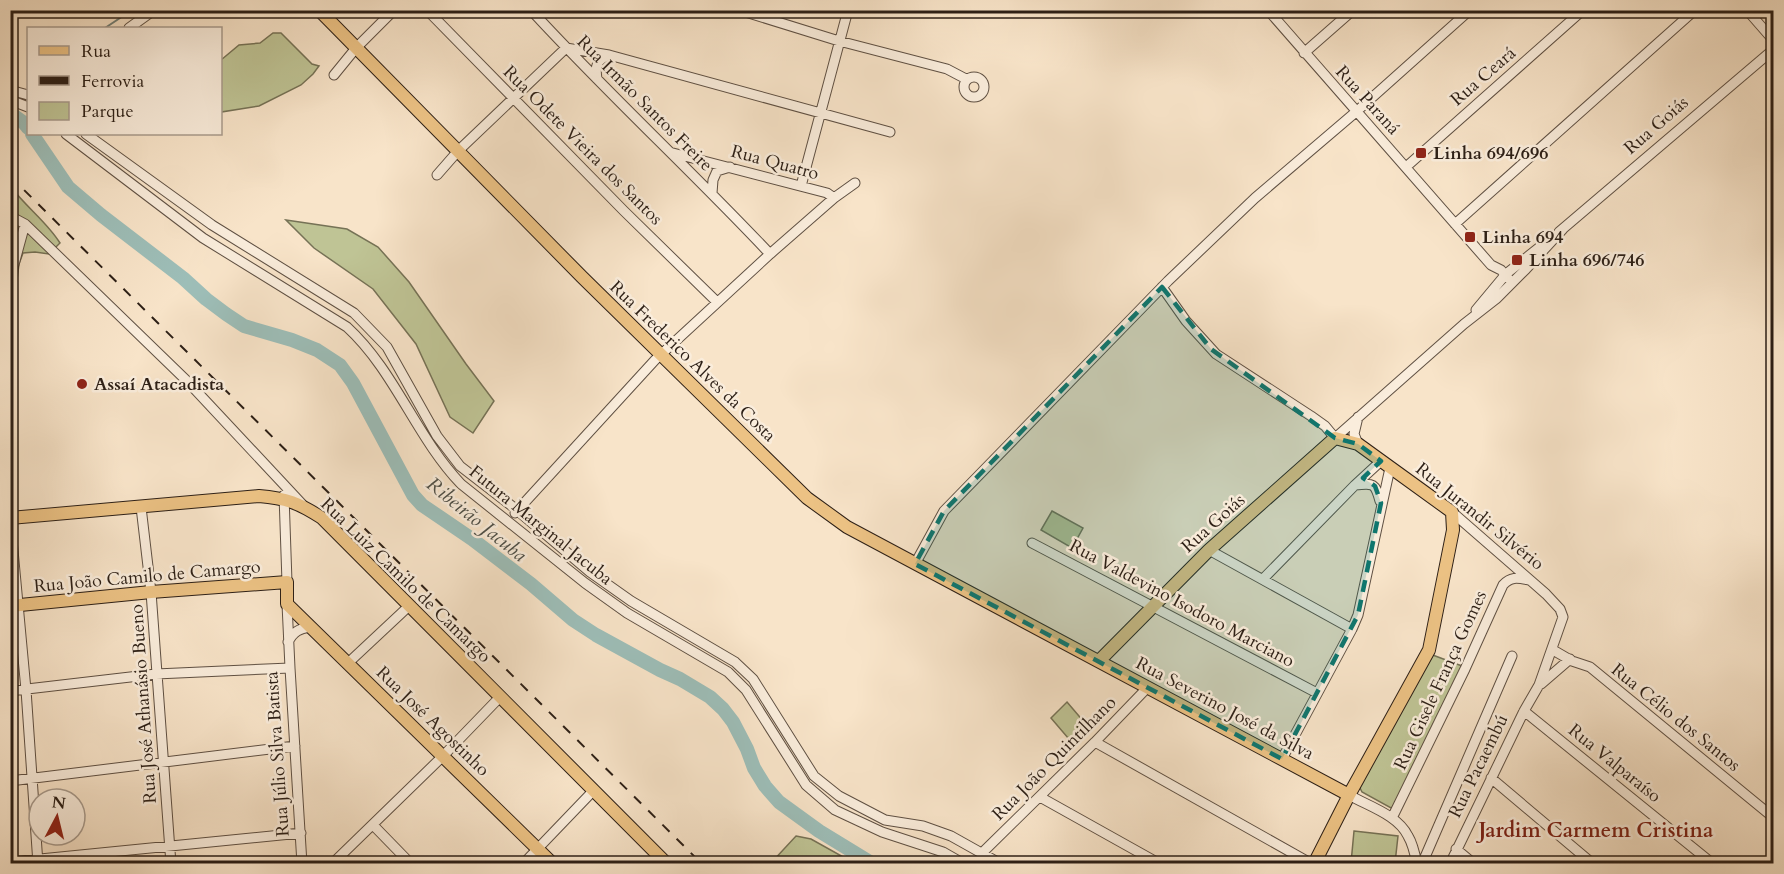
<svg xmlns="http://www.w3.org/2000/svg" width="1784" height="874" viewBox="0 0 1784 874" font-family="Cardo,serif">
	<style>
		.green { fill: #bfc495; stroke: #767256; stroke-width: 1.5 }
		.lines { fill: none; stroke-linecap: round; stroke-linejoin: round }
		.stream { stroke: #707e77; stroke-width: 2 }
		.river { stroke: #9dbeb8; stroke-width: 14 }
		.minor-casing { stroke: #5f5043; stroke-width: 11 }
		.major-casing { stroke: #2c1f16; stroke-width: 14 }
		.minor { stroke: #faeddc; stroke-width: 9 }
		.major { stroke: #ecc284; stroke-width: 12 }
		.rail { stroke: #2c1f16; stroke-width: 2; stroke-dasharray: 10 10; stroke-linecap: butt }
		.marked { fill: #0f766e; fill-opacity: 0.2; stroke: #0f766e; stroke-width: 4.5; stroke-dasharray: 12 8; stroke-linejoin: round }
		.poi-dot { fill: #8f2418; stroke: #faeddc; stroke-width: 2 }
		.labels { text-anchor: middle; stroke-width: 5; stroke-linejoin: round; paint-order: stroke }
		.street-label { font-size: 18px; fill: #2c1f16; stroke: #faeddc }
		.poi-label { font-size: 18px; font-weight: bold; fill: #2c1f16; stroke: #faeddc; text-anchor: start }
		.water-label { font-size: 20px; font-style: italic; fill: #4e4f47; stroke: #faeddc }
		.quarter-label { font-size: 21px; font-weight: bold; fill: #7a1f14; stroke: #faeddc }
	</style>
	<rect width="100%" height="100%" fill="#f8e4c9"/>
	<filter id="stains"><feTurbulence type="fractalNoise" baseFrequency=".00333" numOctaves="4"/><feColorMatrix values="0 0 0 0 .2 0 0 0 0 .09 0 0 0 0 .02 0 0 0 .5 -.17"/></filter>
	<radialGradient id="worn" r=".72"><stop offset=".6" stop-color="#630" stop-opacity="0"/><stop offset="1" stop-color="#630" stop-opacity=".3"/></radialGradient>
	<!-- green -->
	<path class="green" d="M273,33h8l31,31 7,2 -6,8 -12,11 -42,21 -38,6v-52l18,-15 21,-2z
		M11,187c15,20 36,35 49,56l-11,11 -14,-2 -12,1 -4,11 -8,62z
		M286,220l61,9 31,18 31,35 57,82 28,37 -21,32 -23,-16 -34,-73 -43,-55 -59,-41z
		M1052,511l31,17 -11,20 -31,-18z
		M1430,654l32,12 -69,141 -2,1 -29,-16 -3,-6z
		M1067,702l23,27 -16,16 -23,-27z
		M1354,831l44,5 -3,27h-44z
		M796,836l15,3 43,24h-83z"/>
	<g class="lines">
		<!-- stream -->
		<path class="stream" d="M105,28l27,-18"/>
		<!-- river -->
		<path class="river" d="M10,113l14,10 4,5
			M32,134l36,53 33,28 82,63 23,21 20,15 18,12 48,14 25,10 23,15 13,18 60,112 9,10 50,34 59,45 42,36 23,15 64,35 20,9 30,18 13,12 10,13 14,27 7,19 11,18 14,16 40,29 54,33"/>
		<!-- minor casing -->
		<g class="minor-casing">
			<path id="minor" d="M427,10l197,201 93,91
				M531,10c77,84 161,161 239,244
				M739,10l100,31 108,28 19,10
				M1017,10l3,1
				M1268,10l223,255 10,5 7,8
				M1747,10l27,31
				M129,28l25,-18
				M1304,53l49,-43
				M334,75l22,-27 38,-38
				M964 87a10 10 0 1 1 20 0a10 10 0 1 1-20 0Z
				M597,79c-2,-14 -1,-18 12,-24
				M10,90l18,5
				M10,100l18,7
				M66,134l137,104 144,89c48,44 69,110 114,157l124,99 42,30 101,59 18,18 60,95 29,25 47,22 61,20 21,12
				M86,134l126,91 142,88 33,34 50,89 23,30 57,44 73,62 41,29 104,61 18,17 61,97 25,20 46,24 38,6 28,10 50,28
				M673,153l154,40 7,5
				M1406,167l177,-157
				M437,175l21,-24 108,-103 43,7 281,77
				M801,186l47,-176
				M712,193l1,-13 4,-9 13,-4
				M10,216l15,8 162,157 115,123
				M1455,224l240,-214
				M1559,232l215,-183
				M10,279l15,-55
				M1162,287l24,34 30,33 95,62 14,10 10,12 129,-114 32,-25 30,-30 37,-40
				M1476,310l30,-36 35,-28
				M1358,444l-4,-10 4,-17
				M1355,485c19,-2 20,-2 25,16
				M284,495l3,87
				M141,507l10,85 20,272
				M515,513l140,-153 115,-106 64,-56 21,-15
				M10,518l16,172 12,174
				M1032,543l285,150
				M1209,550l143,79
				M915,564l29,-53 224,-230 87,-83 102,-87 113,-101
				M1263,579l92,-94 26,-24
				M287,604l3,64 12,196
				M288,642c6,-11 11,-13 22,-15
				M1553,650l19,11 18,6 184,151
				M347,664l62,-58
				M1541,684l29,-25
				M10,691l146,-17 134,-6
				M1524,711l189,153
				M1095,742l217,122
				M1282,759l70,-130 6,-14 32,-147
				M1491,778l102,86
				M10,781l285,-35
				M1349,795c19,11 49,20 59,41 5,8 7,18 9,28
				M1040,797l120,67
				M1392,818l73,-149 38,-84c8,-9 15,-7 26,-5
				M373,825l38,39
				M1456,849l18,15
				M982,853l113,-111 53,-55
				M10,862l291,-29
				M332,864l111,-108 57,-59
				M523,864l71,-74
				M1422,864l90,-208
				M1450,864l74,-153 15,-26 24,-68 -3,-8 -14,-15 -94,-82"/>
		</g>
		<!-- major casing -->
		<g class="major-casing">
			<path id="major" d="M319,10l263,267 225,221 40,29 502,268
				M10,518l249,-22c27,2 40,7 63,22l345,346
				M10,606l141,-14 136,-10v22l266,260
				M1099,661l110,-111 126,-112 23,6 94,68 1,18 -24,120 -80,145 -35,69"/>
		</g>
		<!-- minor -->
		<use href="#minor" class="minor"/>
		<!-- major -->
		<use href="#major" class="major"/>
		<!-- rail -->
		<path class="rail" d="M10,176l692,688"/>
	</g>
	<!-- marked area -->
	<path class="marked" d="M1162,287l49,62 124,89 23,6 23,17 -18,17 12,8 6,17 -23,112 -76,144 -367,-195 29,-53z"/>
	<!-- markers -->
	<g class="poi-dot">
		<rect x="1415" y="147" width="12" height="12" rx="3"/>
		<rect x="1464" y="231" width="12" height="12" rx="3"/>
		<rect x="1511" y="254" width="12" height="12" rx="3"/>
		<circle cx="82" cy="384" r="6"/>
	</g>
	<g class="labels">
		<!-- street labels -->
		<g class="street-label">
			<text transform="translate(1483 76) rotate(-41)" y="6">Rua Ceará</text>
			<text transform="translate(1368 100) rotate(48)" y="6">Rua Paraná</text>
			<text transform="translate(645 103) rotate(45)" y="6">Rua Irmão Santos Freire</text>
			<text transform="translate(1656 125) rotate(-41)" y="6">Rua Goiás</text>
			<text transform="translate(583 145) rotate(45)" y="6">Rua Odete Vieira dos Santos</text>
			<text transform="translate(775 162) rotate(15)" y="6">Rua Quatro</text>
			<text transform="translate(693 361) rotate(44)" y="6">Rua Frederico Alves da Costa</text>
			<text transform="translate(1480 516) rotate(39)" y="6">Rua Jurandir Silvério</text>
			<text transform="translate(1213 523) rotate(-42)" y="6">Rua Goiás</text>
			<text transform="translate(541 525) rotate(39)" y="6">Futura Marginal Jacuba</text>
			<text transform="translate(147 576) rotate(-5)" y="6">Rua João Camilo de Camargo</text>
			<text transform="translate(406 580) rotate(44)" y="6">Rua Luiz Camilo de Camargo</text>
			<text transform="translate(1182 603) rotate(28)" y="6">Rua Valdevino Isodoro Marciano</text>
			<text transform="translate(1440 680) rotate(-65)" y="6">Rua Gisele França Gomes</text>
			<text transform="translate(143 704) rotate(-94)" y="6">Rua José Athanásio Bueno</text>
			<text transform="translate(1225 708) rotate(28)" y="6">Rua Severino José da Silva</text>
			<text transform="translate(1676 717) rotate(39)" y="6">Rua Célio dos Santos</text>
			<text transform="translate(433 721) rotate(44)" y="6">Rua José Agostinho</text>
			<text transform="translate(277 754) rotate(-94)" y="6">Rua Júlio Silva Batista</text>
			<text transform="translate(1054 758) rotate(-45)" y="6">Rua João Quintilhano</text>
			<text transform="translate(1615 763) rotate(39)" y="6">Rua Valparaíso</text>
			<text transform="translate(1478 766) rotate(-64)" y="6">Rua Pacaembú</text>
		</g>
		<!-- poi labels -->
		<g class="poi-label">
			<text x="1433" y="159">Linha 694/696</text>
			<text x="1482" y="243">Linha 694</text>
			<text x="1529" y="266">Linha 696/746</text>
			<text x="94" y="390">Assaí Atacadista</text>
		</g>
		<!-- water labels -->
		<g class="water-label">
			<text transform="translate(477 519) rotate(39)" y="7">Ribeirão Jacuba</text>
		</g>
		<!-- quarter labels -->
		<g class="quarter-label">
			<text x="1596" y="837">Jardim Carmem Cristina</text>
		</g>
	</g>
	<!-- margin -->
	<rect width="1784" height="874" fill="none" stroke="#f8e4c9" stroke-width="36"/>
	<rect x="12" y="12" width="1760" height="850" fill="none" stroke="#2c1f16" stroke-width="3"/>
	<rect x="18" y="18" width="1748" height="838" fill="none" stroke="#2c1f16" stroke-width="1.5"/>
	<!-- legend -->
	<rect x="27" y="27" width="195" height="108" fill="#faeddc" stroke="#a89b8d" stroke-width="1.5"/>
	<rect x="39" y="46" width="30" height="9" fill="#ecc284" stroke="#a89b8d" stroke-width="1.5"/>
	<text x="81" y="57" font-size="18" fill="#2c1f16">Rua</text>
	<rect x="39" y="76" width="30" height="9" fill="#2c1f16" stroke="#a89b8d" stroke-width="1.5"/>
	<text x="81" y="87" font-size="18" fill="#2c1f16">Ferrovia</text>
	<rect x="39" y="102" width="30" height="18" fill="#bfc495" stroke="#a89b8d" stroke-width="1.5"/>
	<text x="81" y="117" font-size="18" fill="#2c1f16">Parque</text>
	<!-- north arrow -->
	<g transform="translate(57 817) rotate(7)"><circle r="28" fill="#faeddc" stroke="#a89b8d" stroke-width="1.5"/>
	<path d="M0-4.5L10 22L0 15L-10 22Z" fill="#8f2418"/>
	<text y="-9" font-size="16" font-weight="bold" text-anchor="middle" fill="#2c1f16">N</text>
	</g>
	<rect width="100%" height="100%" filter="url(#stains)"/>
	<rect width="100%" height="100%" fill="url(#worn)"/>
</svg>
